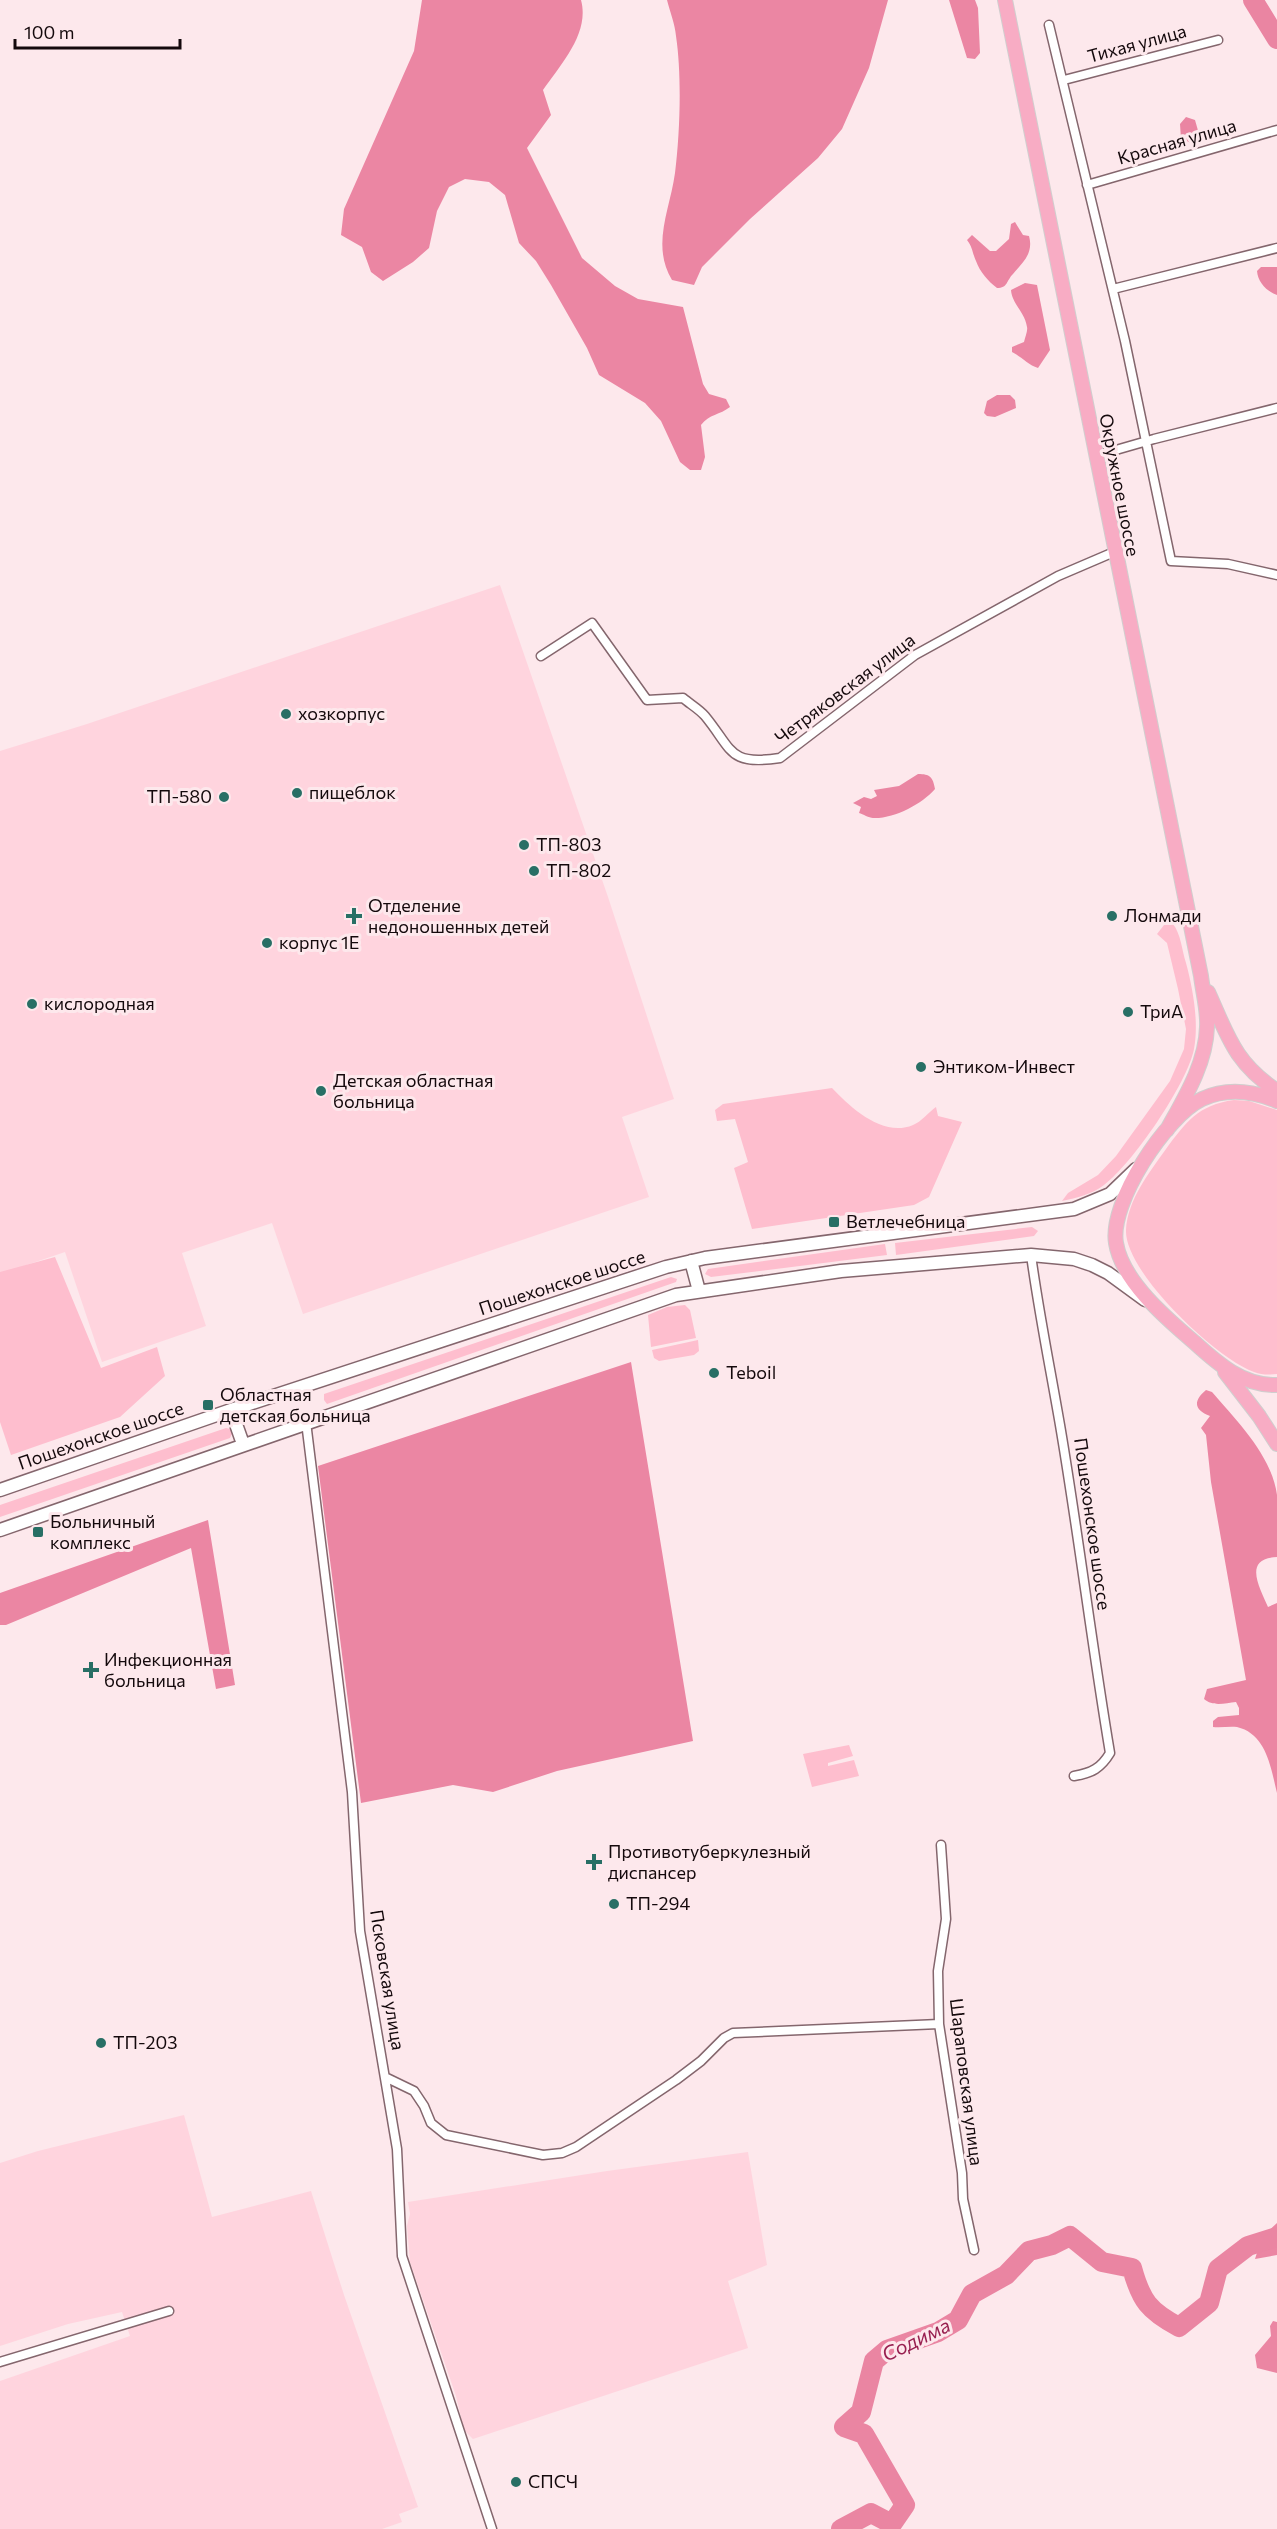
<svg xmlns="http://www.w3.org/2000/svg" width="1277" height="2529" viewBox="0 0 1277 2529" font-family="Commissioner,sans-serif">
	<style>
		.built { fill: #ffd4de }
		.green { fill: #febece }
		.forest { fill: #eb86a3 }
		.water { fill: #ea85a2 }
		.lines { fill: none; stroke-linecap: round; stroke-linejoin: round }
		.river { stroke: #ea85a2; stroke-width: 20 }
		.minor-casing { stroke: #84666d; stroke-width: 11 }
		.secondary-casing { stroke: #84666d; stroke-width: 15 }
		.primary-casing { stroke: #d0cece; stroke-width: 16 }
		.minor { stroke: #fff; stroke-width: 8 }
		.secondary { stroke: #fff; stroke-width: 12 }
		.primary { stroke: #f8acc4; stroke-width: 14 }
		.poi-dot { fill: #286f65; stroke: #fde8ec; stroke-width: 2 }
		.labels { text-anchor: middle; stroke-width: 6; stroke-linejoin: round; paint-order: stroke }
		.street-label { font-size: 18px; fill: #14090c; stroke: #fde8ec }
		.poi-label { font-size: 18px; fill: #14090c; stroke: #fde8ec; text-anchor: start }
		.water-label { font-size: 20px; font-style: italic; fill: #982050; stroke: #fde8ec }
	</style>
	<rect width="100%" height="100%" fill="#fde8ec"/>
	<!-- built -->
	<path class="built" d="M500,585l108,312 66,202 -52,18 27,80 -346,117 -31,-91 -90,30 24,73 -104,36 -37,-110 -65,22v-523l87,-27z
		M184,2115l28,102 99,-26 33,104 74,212 -19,7 3,8 -20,7h-382v-148l130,-45 -8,-24 -54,12 -68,22v-183l38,-12z
		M748,2152l19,113 -39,16 20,67 -275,91 -9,-9 -8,-34 -46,-134 -3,-36 3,-12 -2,-12 199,-31z"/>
	<!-- green -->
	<path class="green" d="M1173,924c8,10 9,27 13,39 7,26 13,59 8,86 -7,35 -61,114 -90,136 -12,9 -27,13 -42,16l6,-8 30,-18 18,-19 54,-75 14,-32 2,-20 -8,-40 -11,-46 -10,-9 7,-9z
		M832,1088c18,19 51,50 81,37 8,-3 16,-13 23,-18l2,9 24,6 -33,75 -15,8 -162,24 -18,-61 14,-6 -13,-43 -18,2 -2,-11 8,-6z
		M1234,1100l15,1 28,9v264c-8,1 -15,1 -23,-2 -37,-13 -130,-100 -128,-142 2,-31 23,-57 40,-81 20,-27 32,-44 68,-49z
		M1032,1227l6,4 -4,5 -138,19 -1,-12z
		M885,1244l2,11 -176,22 -6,-3 3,-5z
		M55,1257l46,111 56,-21 8,29 -45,41 -109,38 -11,-33v-150z
		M671,1277l6,2 -1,3 -349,122 -3,-4v-6z
		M685,1305l5,5 6,28 -45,9 -3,-32 19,-8z
		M698,1340l1,11 -5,4 -35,6 -5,-3 -2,-8z
		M226,1428l8,2 -4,8 -230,79v-12z
		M849,1745l4,11 -25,7v3l26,-6 5,16 -47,11 -9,-33z"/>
	<!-- forest -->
	<path class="forest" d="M422,0h159c9,33 -20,64 -38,90l8,25 -24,33 55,110 33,28 23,13 45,8 20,77 6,10 17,5 4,8c-10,8 -21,7 -29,18l4,32 -4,13h-11l-10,-8 -19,-41 -16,-18 -46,-28 -12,-27 -36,-63 -15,-24 -17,-18 -14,-48 -16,-13 -24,-3 -16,8 -12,24 -8,37 -16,14 -30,19 -12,-9 -9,-25 -21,-12 3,-26 70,-158z
		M667,0h221l-19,68 -27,61 -24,29 -68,61 -48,48 -8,18 -22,-5c-21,-35 -2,-70 3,-107 5,-40 7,-97 1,-137 -1,-12 -6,-24 -9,-36z
		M949,0h26l3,8 2,45 -5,6 -8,-1z
		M1015,222l8,13 6,1c5,18 -7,27 -16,38 -7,7 -5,14 -16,14 -9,-7 -17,-16 -21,-27 -4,-9 -3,-13 -9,-21l5,-5 18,16h6l13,-12 2,-15z
		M1025,283l12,2 13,65 -12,18c-10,-3 -16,-11 -26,-16v-5l12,-5c1,-5 4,-11 3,-15 -2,-15 -15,-23 -16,-37z
		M631,1362l62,379 -136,30 -64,21 -40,-7 -92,18 -43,-337z
		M1206,1390l6,2c25,29 60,64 65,103 0,20 0,42 0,62 -35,1 -17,31 -9,50l9,-4v190c-6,-24 -10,-59 -40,-66 -8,-1 -16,1 -24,0v-6l5,-4 21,-2v-7l-3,-6c-11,1 -23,5 -32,-3l3,-10 39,-9 -35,-198 -5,-47 -5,-7 9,-12c-15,-6 -18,-14 -4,-26z
		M208,1520l27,165 -19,4 -25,-141 -185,77h-6v-32z
		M1277,2223v32l-22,4 7,-22z
		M1273,2321l4,1v51l-20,-5 -2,-13 16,-19 -1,-10z"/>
	<!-- water -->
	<path class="water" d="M1186,117l9,3 4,14v8l-5,2 -13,-5 -1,-15z
		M1261,267h16v28c-11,-4 -19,-13 -20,-24z
		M997,395h13l5,5 1,8 -21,9 -8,-1 -3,-3 3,-12z
		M918,774c12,0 15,3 17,15 -13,15 -41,30 -62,29 -4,0 -10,-4 -14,-5l2,-6 -8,-4 11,-6 7,2 6,-3 -3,-6 25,-4z"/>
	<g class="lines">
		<!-- river -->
		<path class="river" d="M1253,0l24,39
			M841,2529l30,-16 21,11 13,-19 -41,-71 -20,-7 17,-15 13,-51 13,-11 51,-18 20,-12 14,-26 34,-19 23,-24 23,-6 18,-9 32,26 30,6c9,33 17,43 47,59l30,-24 9,-34 30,-23 29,-9"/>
		<!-- minor casing -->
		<g class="minor-casing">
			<path id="minor" d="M1049,25l76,316 46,220 57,3 49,11
				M1064,80l154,-40
				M1087,185l190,-55
				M1113,289l164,-41
				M1095,456l59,-17 123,-31
				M541,656l51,-33 55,77 36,-2c7,6 16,11 22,18 28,34 23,50 75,42l135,-103 143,-79 56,-24
				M1031,1255c8,59 20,117 30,176 18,107 31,215 49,322 -9,15 -18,20 -36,23
				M306,1422l46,370 8,139 37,218 5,107 90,273
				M941,1845l5,74 -8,52 1,53 23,149 1,26 11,51
				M385,2077l29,14 10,15 7,17 15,12 97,20 19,-2 14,-6 100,-67 25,-19 23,-23 9,-5 206,-9
				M0,2362l169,-51"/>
		</g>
		<!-- secondary casing -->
		<g class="secondary-casing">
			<path id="secondary" d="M691,1261l8,30
				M231,1410l12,34
				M0,1490l231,-80 435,-143 39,-9 369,-49 36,-15 26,-25
				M0,1530l676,-235 165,-24 190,-16 43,4 18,6 16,8 37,27"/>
		</g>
		<!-- primary casing -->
		<g class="primary-casing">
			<path id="primary" d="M1005,0l196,976c2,17 7,34 6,51 -1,37 -23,72 -40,103
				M1208,992c20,44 26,70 69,99
				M1277,1101c-24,-10 -51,-13 -75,-2 -36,17 -93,104 -86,144 6,38 51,76 78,99 24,22 49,44 83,43
				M1225,1372l34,44 18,28"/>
		</g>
		<!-- minor -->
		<use href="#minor" class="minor"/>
		<!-- secondary -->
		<use href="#secondary" class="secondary"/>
		<!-- primary -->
		<use href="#primary" class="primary"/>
	</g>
	<!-- markers -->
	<g class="poi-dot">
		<circle cx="286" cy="714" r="6"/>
		<circle cx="297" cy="793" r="6"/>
		<circle cx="224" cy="797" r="6"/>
		<circle cx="524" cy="845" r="6"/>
		<circle cx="534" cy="871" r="6"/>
		<path d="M351 907h6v6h6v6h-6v6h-6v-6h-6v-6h6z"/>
		<circle cx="1112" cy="916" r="6"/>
		<circle cx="267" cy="943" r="6"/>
		<circle cx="32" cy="1004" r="6"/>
		<circle cx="1128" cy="1012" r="6"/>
		<circle cx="921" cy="1067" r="6"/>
		<circle cx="321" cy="1091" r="6"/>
		<rect x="828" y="1216" width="12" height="12" rx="3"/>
		<circle cx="714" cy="1373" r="6"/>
		<rect x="202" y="1399" width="12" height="12" rx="3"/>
		<rect x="32" y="1526" width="12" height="12" rx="3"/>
		<path d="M88 1661h6v6h6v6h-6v6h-6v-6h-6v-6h6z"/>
		<path d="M591 1853h6v6h6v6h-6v6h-6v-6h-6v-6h6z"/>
		<circle cx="614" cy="1904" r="6"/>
		<circle cx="101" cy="2043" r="6"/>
		<circle cx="516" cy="2482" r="6"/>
	</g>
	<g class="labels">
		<!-- street labels -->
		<g class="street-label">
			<text transform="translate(1137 44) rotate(-15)" y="6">Тихая улица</text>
			<text transform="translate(1177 142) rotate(-16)" y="6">Красная улица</text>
			<text transform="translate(1119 485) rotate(79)" y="6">Окружное шоссе</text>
			<text transform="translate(845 689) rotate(-37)" y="6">Четряковская улица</text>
			<text transform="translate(562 1283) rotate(-18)" y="6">Пошехонское шоссе</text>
			<text transform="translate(101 1436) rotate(-19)" y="6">Пошехонское шоссе</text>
			<text transform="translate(1092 1524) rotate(82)" y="6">Пошехонское шоссе</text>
			<text transform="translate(387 1980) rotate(81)" y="6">Псковская улица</text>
			<text transform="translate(966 2082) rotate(83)" y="6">Шараповская улица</text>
		</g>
		<!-- poi labels -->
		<g class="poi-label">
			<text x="298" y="720">хозкорпус</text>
			<text x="309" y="799">пищеблок</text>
			<text x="212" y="803" text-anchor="end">ТП-580</text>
			<text x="536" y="851">ТП-803</text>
			<text x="546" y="877">ТП-802</text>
			<text x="368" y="912">Отделение<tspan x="368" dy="21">недоношенных детей</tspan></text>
			<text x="1124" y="922">Лонмади</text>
			<text x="279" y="949">корпус 1Е</text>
			<text x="44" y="1010">кислородная</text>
			<text x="1140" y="1018">ТриА</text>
			<text x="933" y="1073">Энтиком-Инвест</text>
			<text x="333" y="1087">Детская областная<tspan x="333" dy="21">больница</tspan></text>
			<text x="846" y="1228">Ветлечебница</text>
			<text x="726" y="1379">Teboil</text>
			<text x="220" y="1401">Областная<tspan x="220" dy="21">детская больница</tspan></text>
			<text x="50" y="1528">Больничный<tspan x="50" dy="21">комплекс</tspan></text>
			<text x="104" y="1666">Инфекционная<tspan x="104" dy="21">больница</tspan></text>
			<text x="608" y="1858">Противотуберкулезный<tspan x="608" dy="21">диспансер</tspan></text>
			<text x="626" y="1910">ТП-294</text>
			<text x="113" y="2049">ТП-203</text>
			<text x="528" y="2488">СПСЧ</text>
		</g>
		<!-- water labels -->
		<g class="water-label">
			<text transform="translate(916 2340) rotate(-26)" y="7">Содима</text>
		</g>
	</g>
	<!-- scale -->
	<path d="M15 39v9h165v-9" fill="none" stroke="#14090c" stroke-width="3"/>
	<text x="24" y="39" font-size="18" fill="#14090c" stroke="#fde8ec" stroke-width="4.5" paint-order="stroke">100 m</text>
</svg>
